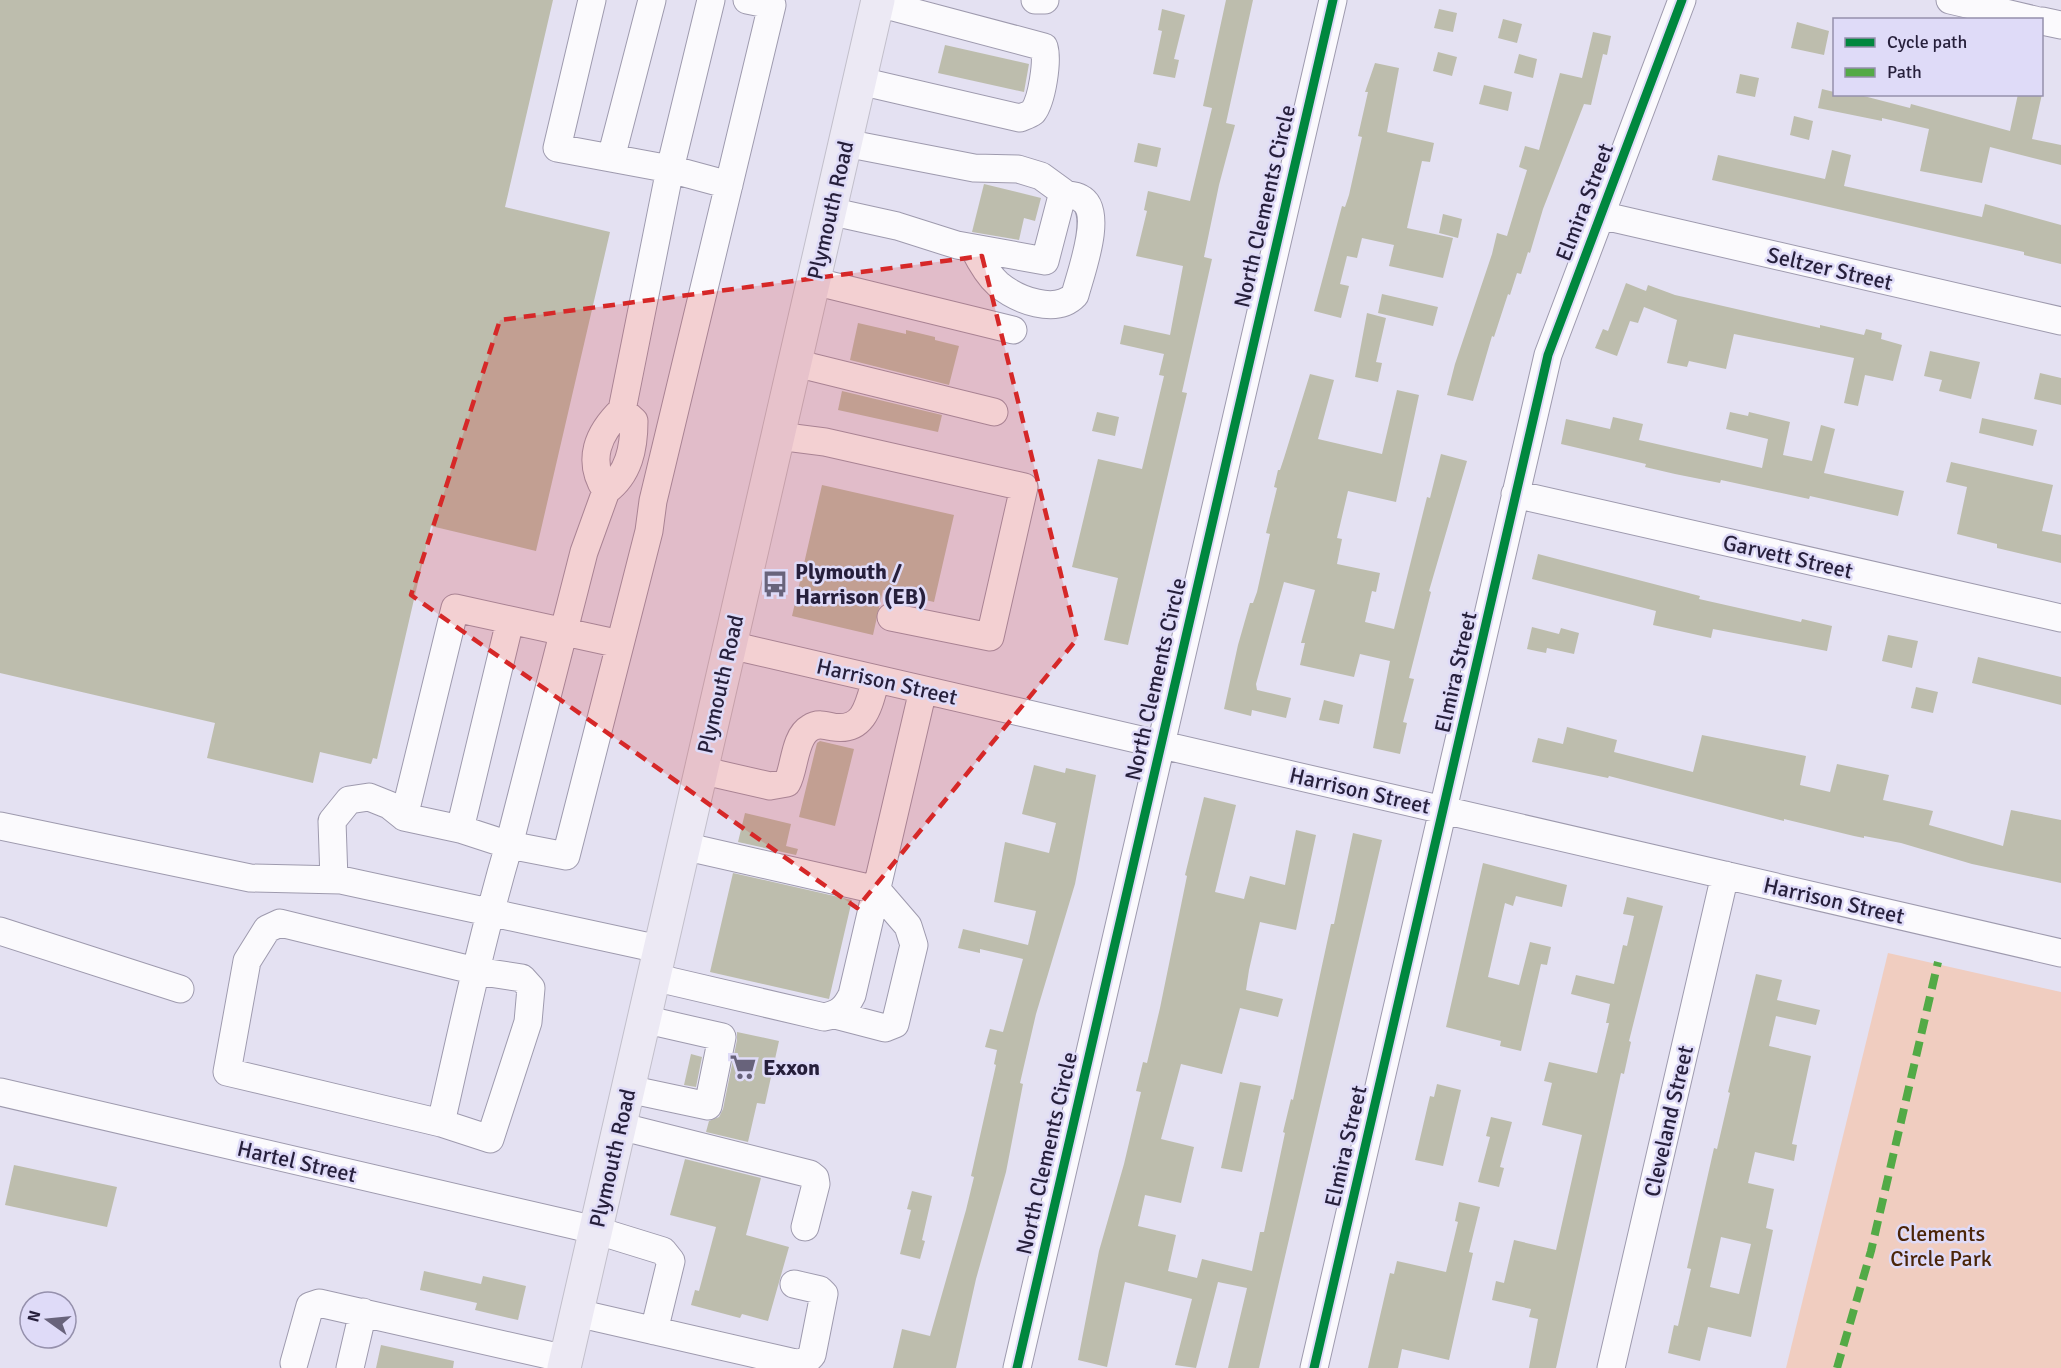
<svg xmlns="http://www.w3.org/2000/svg" width="2061" height="1368" viewBox="0 0 2061 1368" font-family="Signika,sans-serif">
	<style>
		.green { fill: #f0cdc0 }
		.building { fill: #bdbdad; fill-rule: evenodd }
		.lines { fill: none; stroke-linecap: round; stroke-linejoin: round }
		.minor-casing { stroke: #9e9aae; stroke-width: 29 }
		.major-casing { stroke: #c2bfcb; stroke-width: 35 }
		.minor { stroke: #fbfafd; stroke-width: 27 }
		.major { stroke: #ece9f4; stroke-width: 33 }
		.quiet { stroke: #53aa46; stroke-width: 8; stroke-dasharray: 15 8; stroke-linecap: butt }
		.cycleway-casing { stroke: #dfdbf8; stroke-width: 13 }
		.cycleway { stroke: #00873e; stroke-width: 9 }
		.marked { fill: #d62828; fill-opacity: 0.2; stroke: #d62828; stroke-width: 4.5; stroke-dasharray: 12 8; stroke-linejoin: round }
		.labels { text-anchor: middle; stroke-width: 5; stroke-linejoin: round; paint-order: stroke }
		.street-label { font-size: 22px; fill: #261f3b; stroke: #dfdbf8 }
		.poi-label { font-size: 22px; font-weight: bold; fill: #261f3b; stroke: #dfdbf8; text-anchor: start }
		.park-label { font-size: 22px; fill: #4b2508; stroke: #dfdbf8 }
	</style>
	<rect width="100%" height="100%" fill="#e4e1f2"/>
	<!-- green -->
	<path class="green" d="M1888,953l173,39v376h-275z"/>
	<!-- building -->
	<path class="building" d="M0,0h553l-48,207 105,25 -74,319 -105,-25 -54,233 -4,-1 -2,6 -51,-12 -7,31 -106,-25 8,-35 -215,-50z
		M1226,0h27l-27,123 9,2 -16,60 -15,72 8,2 -30,133 5,1 -59,252 -24,-5 14,-62 -46,-11 26,-108 44,10 22,-93 -5,-1 5,-21 -44,-10 4,-19 46,10 13,-69 -47,-10 11,-45 -3,-1 4,-19 42,10 22,-93 -9,-2z
		M1162,9l23,6 -11,44 5,1 -4,18 -22,-4 9,-43 -4,-1z
		M1439,9l18,4 -4,19 -19,-4z
		M1503,19l19,5 -5,19 -19,-5z
		M1797,22l32,9 -5,24 -33,-7z
		M1593,32l18,4 -4,19 -4,-1 -12,51 -7,-1 -41,105 -13,44 -2,-1 -7,22 -4,-1 -7,22 -2,-1 -14,43 -2,-1 -19,65 -26,-6 8,-31 37,-110 5,-21 10,3 20,-66 -8,-3 6,-21 14,4 21,-77 22,5z
		M945,45l84,19 -5,28 -86,-19z
		M1438,52l19,5 -5,19 -19,-5z
		M1519,54l18,5 -4,19 -19,-5z
		M1375,63l24,5 -12,64 47,11 -4,19 -8,-1 -15,67 46,10 -10,40 -54,-12 5,-21 -32,-7 -5,20 -10,-2 -7,28 9,2 -8,32 -27,-7 28,-105 3,1 4,-12 13,-58 -4,-1 10,-44h-3z
		M1740,74l19,4 -4,19 -19,-4z
		M1484,85l28,7 -4,19 -29,-7z
		M1822,89l12,3v2h22l54,14 1,-4 99,27 8,-37h24l-10,45 29,6v20l-71,-18 -8,36 -62,-12 9,-42 -47,-11v3l-64,-13z
		M1794,116l19,5 -4,19 -19,-5z
		M1138,143l23,5 -4,19 -23,-5z
		M1832,150l19,5 -7,31 138,31 3,-13 76,21v39l-37,-9v-3l-312,-72 6,-25 107,24z
		M984,184l57,14 -6,23 -11,-3 -5,22 -47,-8z
		M1443,214l19,5 -4,19 -19,-5z
		M1626,283l20,8 2,-6 27,10 145,33v-3l44,10 2,-6 16,4 -1,6 21,6 -9,36 -28,-6 -7,31 -14,-3 10,-45 -120,-24 -8,35 -37,-8 -2,6 -20,-4 10,-43 -33,-13 -6,16 -8,-2 -13,35 -22,-8 8,-19 5,2z
		M1382,294l56,13 -5,19 -55,-13z
		M1367,313l19,5 -10,44 6,1 -4,19 -23,-5z
		M858,323l48,11v-4l29,7v3l24,6 -10,39 -99,-25z
		M1930,351l50,11 -9,37 -32,-8 3,-11 -18,-4z
		M2040,373l21,5v27l-27,-6z
		M1310,374l24,6 -16,59 64,15 15,-64 22,5 -23,107 -48,-11 -11,47 5,1 -5,25 43,9 -4,19 -4,-1 -7,31 29,7 33,-132 3,1 11,-44 26,7 -38,130 2,1 -22,86 5,1 -11,43 4,1 -7,31 -27,-6 17,-87 -30,-7 -6,23 -54,-12 5,-22h-4l14,-53 -31,-8 -28,102 1,6 34,8 -5,20 -34,-8 -1,6 -27,-7 14,-64 12,-42h3l4,-11 13,-58 -4,-1 11,-45 -3,-1 4,-17h2l4,-12z
		M842,391l100,24 -4,17 -100,-22z
		M1097,412l22,5 -4,19 -23,-5z
		M1730,412l18,4 1,-4 41,10 -7,33 29,6 9,-36 14,4 -11,44 80,18 -6,25 -88,-20 -1,3 -88,-19 -1,3 -45,-9 -30,-7 1,-3 -85,-20 5,-25 44,10 3,-12 30,7 -4,16 123,28 6,-29 -42,-10z
		M1982,418l55,12 -4,16 -54,-13z
		M1951,462l102,23 -11,46 19,4v28l-64,-15v-4l-40,-10 10,-47 -21,-5z
		M822,485l132,30 -20,87 -51,-12 -10,45 -81,-19z
		M1538,554l162,42 -1,3 102,23 1,-3 30,7 -5,25 -114,-22 -2,9 -58,-13 3,-14 -124,-32z
		M1532,627l27,7 2,-6 18,5 -5,21 -27,-6 -1,5 -19,-4z
		M1888,635l30,6 -6,27 -30,-7z
		M1978,657l83,20v28l-89,-22z
		M1916,687l22,5 -5,21 -22,-5z
		M1324,700l19,5 -4,19 -20,-4z
		M1567,727l50,13 -3,12 79,20 9,-37 104,21 -6,29 30,7 7,-28 52,11 -6,25 50,11 -4,14 74,21 8,-36 50,10v63l-89,-19 -71,-21 -37,-7v2l-10,-2 -70,-17v2l-175,-45 -1,2 -76,-16 6,-24 25,6z
		M820,741l34,8 -19,77 -36,-9 18,-74z
		M1034,765l31,8 1,-5 30,7 -21,109 -39,130 -16,69 3,1 -17,88 -30,107 -20,89h-63l9,-39 28,7 36,-126 8,-33 -3,-1 25,-111 -2,-1 3,-14 -12,-3 5,-18 13,3 20,-73 -43,-10v4l-22,-5 5,-19 65,16 8,-34 -42,-9 11,-60 44,11 7,-30 -34,-9z
		M1204,797l32,8 -21,87 29,7 6,-23 35,9 11,-55 20,5 -20,95 -36,-8 -11,48 -3,20 37,9 -5,18 -38,-9 -18,66 -41,-10 -20,75 33,8 -13,56 -36,-8 -7,31 38,9 -8,36 29,7 5,-19 50,12 8,-39h4l21,-99 -2,-1 8,-33 2,1 38,-176h3l19,-91 29,7 -123,528h-31l19,-80 -29,-6 -22,86 -21,-3 17,-66 -67,-17 -18,85 -29,-7 21,-109 25,-87 17,-72 -5,-1 7,-29 4,1 13,-55 27,-132 -2,-1z
		M745,813l46,11 -5,22 12,3 -2,6 -58,-13z
		M1483,863l84,22 -5,22 -46,-11 -3,10 -8,-3 -17,74 31,8 11,-43 21,5 -4,18 -6,-1 -20,87 -21,-5 1,-5 -55,-14z
		M733,873l119,27 -23,99 -119,-27z
		M1627,897l36,9 -34,135 2,1 -7,32 -3,-1 -65,295h-27l9,-49 -9,-2 2,-8 -39,-9 4,-19 8,2 10,-43 42,10 26,-115 -40,-10 10,-42 -8,-2 5,-19 48,11 12,-50h-3l4,-19 -39,-10 5,-19 38,9 9,-39 4,1 7,-30 -11,-2z
		M1756,974l26,6 -5,20 43,10 -4,15 -40,-9 -7,30 42,10 -19,88 5,1 -3,16 -39,-9 -7,31 26,6 -8,39 7,2 -22,107 -43,-10 -8,34 -32,-8 6,-28 4,1 13,-57 -4,-1 27,-120 3,1 13,-56 -2,-1zM1721,1237l30,7 -12,50 -29,-7z
		M737,1032l42,9 -14,63 -8,-1 -9,39 -42,-10 3,-11 10,-4 4,-8 14,-69z
		M691,1054l11,3 -6,30 -12,-2z
		M1240,1082l21,4 -19,86 -21,-4z
		M1437,1084l24,6 -18,76 -28,-6 15,-64 4,1z
		M1491,1117l21,5 -12,45 4,1 -5,19 -21,-5 12,-45 -4,-1z
		M685,1159l76,19 -15,57 43,12 -21,74 -26,-7 -2,4 -49,-13 4,-15 4,1 17,-64 -46,-12z
		M14,1165l103,22 -10,40 -102,-22z
		M912,1191l20,5 -10,44 3,1 -5,18 -20,-5 11,-44 -4,-1z
		M1459,1202l21,5 -11,45 4,1 -24,107 -47,-11 -4,19h-30l22,-95 4,1 3,-13 49,11 12,-50 -3,-1z
		M424,1271l57,13 2,-8 43,10 -8,34 -43,-10 2,-7 -57,-13z
		M381,1345l73,16 -1,7h-77z"/>
	<g class="lines">
		<!-- minor casing -->
		<g class="minor-casing">
			<path id="minor" d="M592,0l-35,148 113,21 59,16
				M1035,0h10
				M1950,0l85,20
				M2042,21l19,4
				M860,81l160,37c5,-2 9,-3 13,-6 9,-12 15,-51 11,-65l-166,-44
				M611,158l41,-158
				M829,211l68,15 60,19 88,16 18,-69 -22,-16 -23,-7 -44,-1 -129,-25
				M1600,215l461,106
				M974,249c6,12 14,26 24,35 19,16 58,31 77,11 5,-20 30,-85 5,-97 -5,-3 -13,-3 -18,-4
				M813,281l200,49
				M795,363l199,49
				M622,410l12,11c0,27 -5,53 -28,70 -20,-31 -8,-58 16,-81l48,-241 41,-169
				M778,436l47,6 199,45 -34,150 -99,-20
				M1515,494l546,124
				M730,645l1331,308
				M700,770l70,16 17,-3c8,-15 7,-46 23,-55 7,-5 15,-3 23,-1 32,5 36,-23 43,-48
				M404,817l51,-209 165,36
				M0,826l250,52 91,2 318,69
				M460,829l50,-208
				M683,846l194,44 31,36 6,19 -19,79 -10,4 -50,-13
				M334,880l-2,-59 17,-21 20,-3 20,8 15,12 56,12 49,16 75,-293 22,-61
				M0,931l180,58
				M653,977l171,40c15,-3 21,-8 28,-22l71,-305
				M628,1089l80,17 14,-69 -79,-18
				M0,1092l595,138 68,21 8,10 -17,70
				M441,1123l49,16 38,-117 3,-34 -9,-10 -46,-7 -196,-48 -13,6 -20,32 -20,111 214,51c21,-93 41,-186 68,-278l57,11 83,-325 4,-30 119,-496 -25,-5
				M619,1126l191,48 5,4 1,6 -11,43
				M577,1313l218,50 10,-1 7,-7 12,-61 -4,-4 -26,-6
				M294,1363l16,-57 9,-3 247,56
				M350,1368l13,-56
				M1017,1368l316,-1368
				M1314,1368l234,-1013 134,-355
				M1611,1368l114,-493"/>
		</g>
		<!-- major casing -->
		<g class="major-casing">
			<path id="major" d="M564,1368l314,-1368"/>
		</g>
		<!-- minor -->
		<use href="#minor" class="minor"/>
		<!-- major -->
		<use href="#major" class="major"/>
		<!-- quiet -->
		<path class="quiet" d="M1837,1368l34,-117 67,-289"/>
		<!-- cycleway casing -->
		<g class="cycleway-casing">
			<path id="cycleway" d="M1017,1368l316,-1368
				M1314,1368l234,-1013 134,-355"/>
		</g>
		<!-- cycleway -->
		<use href="#cycleway" class="cycleway"/>
	</g>
	<!-- marked area -->
	<path class="marked" d="M982,256l95,383 -220,269 -446,-313 89,-275z"/>
	<!-- icons -->
	<defs>
		<g id="bus-bare" transform="scale(2.07)"><path d="M-5-6H5V4H4V6H2V4H-2V6H-4V4H-5ZM-3.5-4V0h7V-4ZM-3.5 1.2v1.5H-2V1.2ZM2 1.2v1.5H3.5V1.2Z" fill="#68637b" stroke="#dfdbf8" stroke-width="2.5" paint-order="stroke"/></g>
		<g id="supermarket-bare" transform="scale(2.07)"><path d="M-6-5.5h2.5l.6 2H6L4.5 2H-2.5L-4.4-4H-6ZM-1.5 3.2a1.3 1.3 0 1 0 .1 0ZM3 3.2a1.3 1.3 0 1 0 .1 0Z" fill="#68637b" stroke="#dfdbf8" stroke-width="2.5" paint-order="stroke"/></g>
	</defs>
	<g fill-rule="evenodd">
		<use href="#bus-bare" x="775" y="584"/>
		<use href="#supermarket-bare" x="743" y="1067"/>
	</g>
	<g class="labels">
		<!-- street labels -->
		<g class="street-label">
			<text transform="translate(1584 202) rotate(-69)" y="8">Elmira Street</text>
			<text transform="translate(1264 206) rotate(-77)" y="8">North Clements Circle</text>
			<text transform="translate(830 210) rotate(-77)" y="8">Plymouth Road</text>
			<text transform="translate(1830 268) rotate(13)" y="8">Seltzer Street</text>
			<text transform="translate(1788 556) rotate(13)" y="8">Garvett Street</text>
			<text transform="translate(1455 672) rotate(-77)" y="8">Elmira Street</text>
			<text transform="translate(1155 679) rotate(-77)" y="8">North Clements Circle</text>
			<text transform="translate(887 681) rotate(13)" y="8">Harrison Street</text>
			<text transform="translate(720 684) rotate(-77)" y="8">Plymouth Road</text>
			<text transform="translate(1360 790) rotate(13)" y="8">Harrison Street</text>
			<text transform="translate(1834 900) rotate(13)" y="8">Harrison Street</text>
			<text transform="translate(1668 1121) rotate(-77)" y="8">Cleveland Street</text>
			<text transform="translate(1345 1146) rotate(-77)" y="8">Elmira Street</text>
			<text transform="translate(1046 1153) rotate(-77)" y="8">North Clements Circle</text>
			<text transform="translate(612 1158) rotate(-77)" y="8">Plymouth Road</text>
			<text transform="translate(297 1161) rotate(13)" y="8">Hartel Street</text>
		</g>
		<!-- poi labels -->
		<g class="poi-label">
			<text x="795" y="579">Plymouth /<tspan x="795" dy="25">Harrison (EB)</tspan></text>
			<text x="763" y="1075">Exxon</text>
		</g>
		<!-- park labels -->
		<g class="park-label">
			<text x="1941" y="1241">Clements<tspan x="1941" dy="25">Circle Park</tspan></text>
		</g>
	</g>
	<!-- legend -->
	<rect x="1833" y="18" width="210" height="78" fill="#dfdbf8" stroke="#9590ac" stroke-width="1.5"/>
	<rect x="1845" y="38" width="30" height="9" fill="#00873e" stroke="#9590ac" stroke-width="1.5"/>
	<text x="1887" y="48" font-size="18" fill="#261f3b">Cycle path</text>
	<rect x="1845" y="68" width="30" height="9" fill="#53aa46" stroke="#9590ac" stroke-width="1.5"/>
	<text x="1887" y="78" font-size="18" fill="#261f3b">Path</text>
	<!-- north arrow -->
	<g transform="translate(48 1320) rotate(285)"><circle r="28" fill="#dfdbf8" stroke="#9590ac" stroke-width="1.5"/>
	<path d="M0-4.5L10 22L0 15L-10 22Z" fill="#68637b"/>
	<text y="-9" font-size="16" font-weight="bold" text-anchor="middle" fill="#261f3b">N</text>
	</g>
</svg>
